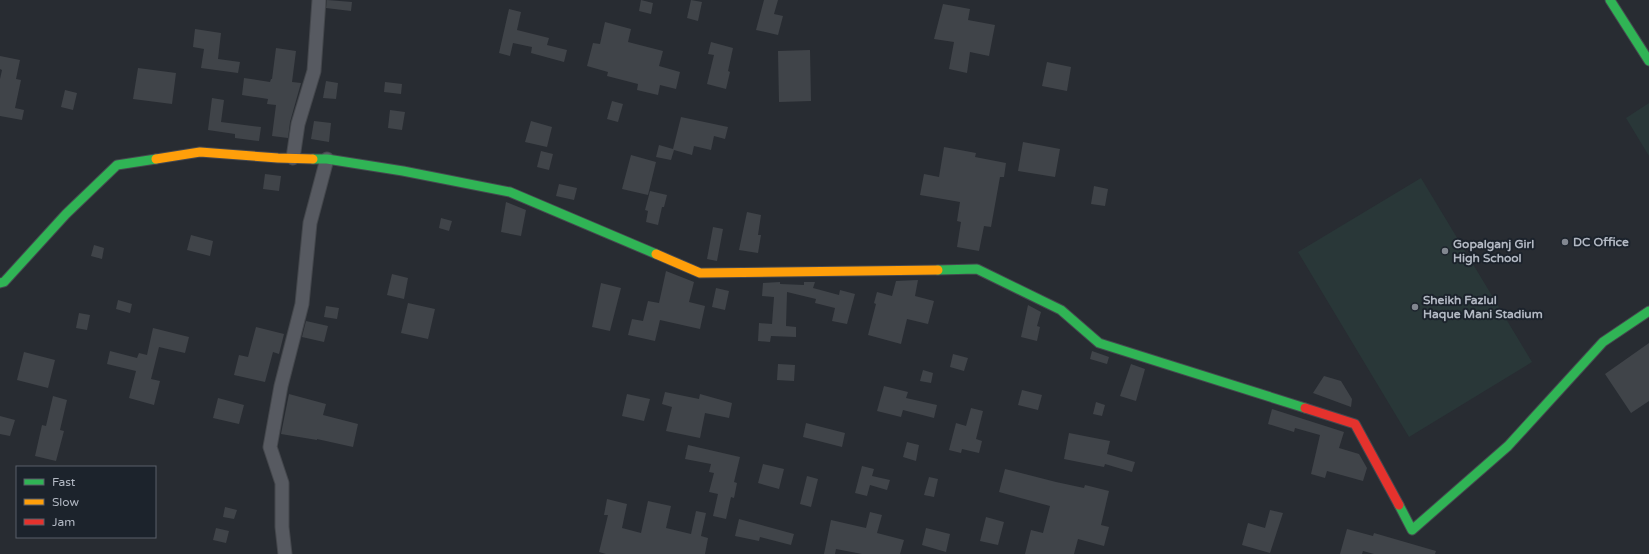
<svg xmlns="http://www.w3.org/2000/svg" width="1649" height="554" viewBox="0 0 1649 554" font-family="'Varela Round',sans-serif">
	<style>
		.green { fill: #293738 }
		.building { fill: #404449 }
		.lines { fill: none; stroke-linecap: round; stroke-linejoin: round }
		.street-casing { stroke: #44474c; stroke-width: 15 }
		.fast-casing { stroke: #45484f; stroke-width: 11 }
		.slow-casing { stroke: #45484f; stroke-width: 11 }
		.jam-casing { stroke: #45484f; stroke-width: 11 }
		.street { stroke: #575a61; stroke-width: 13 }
		.fast { stroke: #30b455; stroke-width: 9 }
		.slow { stroke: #ff9f0a; stroke-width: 9 }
		.jam { stroke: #e5322d; stroke-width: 9 }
		.poi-dot { fill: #828790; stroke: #1c232c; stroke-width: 1.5 }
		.labels { text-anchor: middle; stroke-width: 4; stroke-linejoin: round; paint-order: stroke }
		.poi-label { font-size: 12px; font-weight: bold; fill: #b2b8c3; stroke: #1c232c; text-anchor: start }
	</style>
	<rect width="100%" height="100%" fill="#282c32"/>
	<!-- green -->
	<path class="green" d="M1649,103v53l-23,-38z
		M1421,178l111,184 -123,75 -111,-185z"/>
	<!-- building -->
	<path class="building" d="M327,0l25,2 -1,9 -25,-3z
		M641,0l12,3 -2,11 -12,-3z
		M691,0l11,2 -4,19 -11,-3z
		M764,0h14l-4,14 9,2 -5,19 -22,-5z
		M943,4l27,5 -2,11 27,5 -6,31 -19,-4 -3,21 -18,-4 5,-27 -20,-3z
		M509,9l12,3 -4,18 32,8 -2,7 20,5 -3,12 -33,-9 1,-6 -19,-4 -3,13 -11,-3z
		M605,22l26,7 -3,13 35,9 -4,15 21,6 -4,17 -16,-4 -2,10 -21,-5 1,-6 -31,-8 1,-4 -21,-6 6,-23 7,1z
		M195,29l26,4 -3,26 22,3 -2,11 -37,-5 3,-19 -11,-2z
		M711,42l22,6 -5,23 2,1 -4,17 -19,-5 7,-29 -6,-1z
		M276,48l20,3 -4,31 9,1 -11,39 -2,16 -16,-2 4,-31 -9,-1 1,-5 -26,-4 2,-17 26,4 1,-3h1z
		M810,50l1,51 -32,1 -1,-51z
		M0,56l20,4 -4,19 5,1 -6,28 9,2 -2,10 -22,-4v-37l2,-9 -2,-1z
		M1047,62l24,5 -4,24 -25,-5z
		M138,68l38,5 -4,31 -39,-5z
		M326,81l12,2 -2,16 -13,-1z
		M385,82l17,2 -1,10 -17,-2z
		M65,90l12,3 -4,17 -12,-3z
		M212,98l12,2 -3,22 40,5 -2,14 -24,-3v-4l-27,-4z
		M612,101l11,3 -5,18 -11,-3z
		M390,110l15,2 -3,18 -14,-2z
		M681,117l47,10 -3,12 -11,-3 -3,14 -17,-4 -2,9 -18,-5 -3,10 -15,-3 3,-12 14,4z
		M314,121l17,2 -2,19 -18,-3z
		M531,121l21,6 -5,20 -22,-5z
		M1023,142l37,7 -5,28 -37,-6z
		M944,147l32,6 -1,4 31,6 -2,14h-4l-9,50 -7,-1 -5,25 -22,-4 4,-25 -4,-1 3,-19 -40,-7 4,-21 15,3z
		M541,151l12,3 -4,16 -12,-3z
		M631,155l25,7 -8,33 -26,-6z
		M265,174l16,2 -2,15 -16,-2z
		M559,184l18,4 -3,12 -18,-4z
		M1094,186l14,3 -3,17 -14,-2z
		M650,191l17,4 -3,12h-2l-4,18 -12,-3 2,-11 -3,-1z
		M506,202l20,8 -5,26 -20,-4z
		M747,212l14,3 -3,20h3l-3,18 -19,-3z
		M441,218l11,3 -3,10 -10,-3z
		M713,227l10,2 -6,32 -10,-2z
		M191,235l22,6 -3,15 -23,-6z
		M94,245l10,3 -2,11 -11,-3z
		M666,271l28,11 -5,20 16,4 -5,23 -40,-9 -5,21 -27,-6 4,-16 11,2 5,-20 11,2z
		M392,274l16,4 -4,21 -17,-4z
		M918,280l-3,16 19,5 -6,23 -21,-5 -6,25 -33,-9 8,-31 -2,-1 3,-11 15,4 4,-15z
		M780,282v2l24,1v-3h11l-2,6 26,7 1,-5 15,4 -8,30 -15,-3 3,-13 -20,-5 1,-4 -29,-7 -1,34 10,1v10l-25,-1 -1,6 -12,-1 1,-18 13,1 2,-27 -12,-1 1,-13z
		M601,283l20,5 -11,43 -18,-4z
		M716,288l13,3 -4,19 -13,-3z
		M118,300l14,4 -2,9 -14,-4z
		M408,303l27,6 -7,30 -27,-6z
		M1028,305l13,7 -4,14 3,1 -3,14 -16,-4z
		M326,306l13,2 -2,11 -13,-2z
		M79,313l11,2 -3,15 -11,-2z
		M306,321l22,5 -4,16 -22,-5z
		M256,327l28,7 -5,20 -6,-2 -8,30 -31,-7 5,-20 9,2z
		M153,328l36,9 -4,16 -26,-6 -8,32 9,2 -6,24 -25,-7 7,-27 -29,-7 3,-13 27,7 2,-5 8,2z
		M1649,343v58l-18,12 -26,-39z
		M1092,351l17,6 -2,7 -17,-5z
		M24,352l31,8 -7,28 -31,-8z
		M953,354l15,4 -4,13 -14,-4z
		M778,364l17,1 -1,16 -17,-1z
		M1131,364l14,5 -9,32 -16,-5z
		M923,370l10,3 -2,10 -11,-2z
		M1324,376l17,5 11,18 -1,8 -38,-14z
		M884,386l24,6 -2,6 31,7 -3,13 -31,-8 -2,7 -24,-6z
		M1022,390l20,5 -4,15 -20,-5z
		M665,392l34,7 1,-5 32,9 -3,15 -24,-5 -5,25 -34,-7 6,-24 -10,-3z
		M289,394l37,10 -3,11 35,9 -5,23 -36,-8v1l-36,-6z
		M627,394l23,5 -6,22 -22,-5z
		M53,396l14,4 -7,30 4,1 -8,30 -21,-5 7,-31 4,1z
		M218,398l26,7 -5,19 -26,-6z
		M1096,402l9,3 -3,11 -9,-2z
		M971,408l12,3 -7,28 6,2 -3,12 -17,-4 -1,4 -12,-3 7,-27 10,3z
		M1272,409l72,23 -5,16 20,6 8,14 -4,13 -36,-10 -2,7 -14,-4 9,-39 -25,-7 -1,4 -26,-8z
		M0,416l15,4 -5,16 -10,-2z
		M806,423l39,10 -3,14 -39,-10z
		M1069,433l41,8 -3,13 28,8 -3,10 -27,-8 -1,3 -40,-8z
		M907,442l12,3 -3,16 -13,-4z
		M688,445l52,12 -6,25 3,1 -3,15 -3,-1 -5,22 -13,-3 5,-22 -9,-2 5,-19 -5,-1 2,-8 -26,-5z
		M763,464l21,5 -5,20 -21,-6z
		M862,466l12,3 -2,7 18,4 -3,10 -17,-5 -3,11 -12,-3z
		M1005,469l51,13 28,6 1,-3 24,6 -8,34 8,2 -5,19 -26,-7 -4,15h-49l6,-24 12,3 7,-27 -51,-14z
		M807,476l11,3 -7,28 -11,-3z
		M929,477l9,2 -4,18 -10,-2z
		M607,499l20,5 -5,24 19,5 7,-32 23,5 -5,22 25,6 5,-23 10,2 -5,23 7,2 -3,16h-99l-7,-2 9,-37h-4z
		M225,507l12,3 -3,9 -11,-2z
		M1270,510l13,3 -13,40 -28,-8 6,-22 17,5z
		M870,512l12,3 -5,18 27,7 -4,14h-38l-26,-5 -1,5h-11l7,-34 35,8z
		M986,517l18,5 -6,23 -18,-4z
		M739,519l55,15 -3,11 -31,-8 -1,4 -24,-5z
		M216,528l13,3 -3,12 -13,-3z
		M926,528l24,6 -4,18 -24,-7z
		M1347,529l26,7 1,-3 62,18 -1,3h-61l-11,-3 -1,3h-22z"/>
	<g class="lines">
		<!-- street casing -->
		<g class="street-casing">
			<path id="street" d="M293,158l5,-34 16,-53 5,-71
				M285,554l-3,-27v-44l-12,-36 11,-61 21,-82 8,-81 17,-64"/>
		</g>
		<!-- fast casing -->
		<g class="fast-casing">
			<path id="fast" d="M1610,0l39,61
				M313,159h14l76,12 107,21 146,62
				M938,270l39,-1 84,41 38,33 206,65
				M0,283l4,-1 62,-68 51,-49 39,-6
				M1399,505l13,25 96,-84 95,-104 46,-31"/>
		</g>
		<!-- slow casing -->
		<g class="slow-casing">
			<path id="slow" d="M156,159l44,-7 78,6 35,1
				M656,254l44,19 238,-3"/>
		</g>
		<!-- jam casing -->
		<g class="jam-casing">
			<path id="jam" d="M1305,408l50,16 44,81"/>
		</g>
		<!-- street -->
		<use href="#street" class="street"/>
		<!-- fast -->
		<use href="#fast" class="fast"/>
		<!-- slow -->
		<use href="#slow" class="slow"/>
		<!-- jam -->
		<use href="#jam" class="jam"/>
	</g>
	<!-- markers -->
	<g class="poi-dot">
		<circle cx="1565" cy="242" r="4"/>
		<circle cx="1445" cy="251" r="4"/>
		<circle cx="1415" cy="307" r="4"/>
	</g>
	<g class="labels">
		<!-- poi labels -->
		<g class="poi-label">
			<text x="1573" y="246">DC Office</text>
			<text x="1453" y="248">Gopalganj Girl<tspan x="1453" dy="14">High School</tspan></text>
			<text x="1423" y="304">Sheikh Fazlul<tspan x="1423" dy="14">Haque Mani Stadium</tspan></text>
		</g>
	</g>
	<!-- legend -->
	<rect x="16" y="466" width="140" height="72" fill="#1c232c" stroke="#585f68"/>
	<rect x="24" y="479" width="20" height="6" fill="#30b455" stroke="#585f68"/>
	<text x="52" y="486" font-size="12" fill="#b2b8c3">Fast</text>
	<rect x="24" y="499" width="20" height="6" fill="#ff9f0a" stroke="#585f68"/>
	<text x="52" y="506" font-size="12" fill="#b2b8c3">Slow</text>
	<rect x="24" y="519" width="20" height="6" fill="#e5322d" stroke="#585f68"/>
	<text x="52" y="526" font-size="12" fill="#b2b8c3">Jam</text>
</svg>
